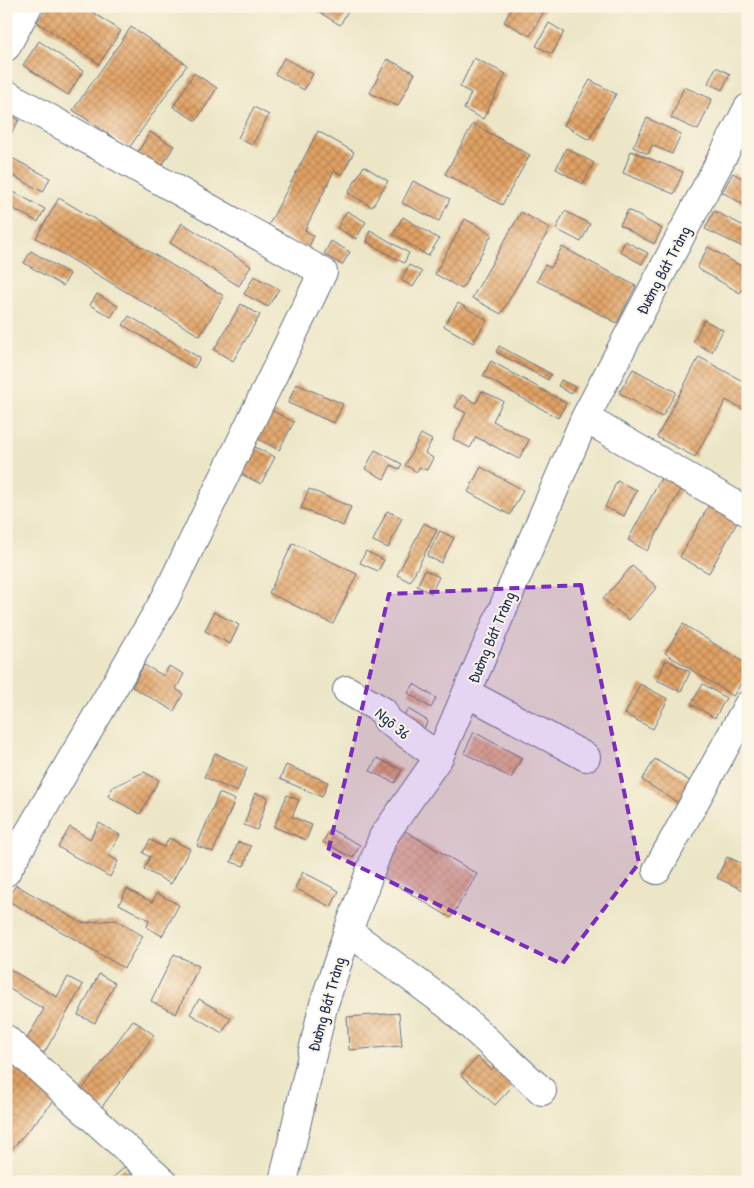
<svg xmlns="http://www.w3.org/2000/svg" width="754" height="1188" viewBox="0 0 754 1188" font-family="'Patrick Hand',sans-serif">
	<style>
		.building { fill: url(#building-cross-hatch) }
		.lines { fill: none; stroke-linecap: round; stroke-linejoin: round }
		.minor-casing { stroke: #646f83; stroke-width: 30 }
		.minor { stroke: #fff; stroke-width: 28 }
		.marked { fill: #7b2cbf; fill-opacity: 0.2; stroke: #7b2cbf; stroke-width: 4; stroke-dasharray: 10 6; stroke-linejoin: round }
		.labels { text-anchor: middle; stroke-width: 4; stroke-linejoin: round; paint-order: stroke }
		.street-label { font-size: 16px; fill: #1b2f5e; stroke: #fcf5e5 }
	</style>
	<defs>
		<pattern id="building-cross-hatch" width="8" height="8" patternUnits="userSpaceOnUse" patternTransform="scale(1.25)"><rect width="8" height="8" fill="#e1a163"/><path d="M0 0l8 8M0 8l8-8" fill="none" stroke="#b68455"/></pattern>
	</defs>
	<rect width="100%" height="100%" fill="#fcf5e5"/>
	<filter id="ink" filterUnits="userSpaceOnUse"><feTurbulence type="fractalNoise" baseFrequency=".02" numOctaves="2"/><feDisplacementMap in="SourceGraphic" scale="10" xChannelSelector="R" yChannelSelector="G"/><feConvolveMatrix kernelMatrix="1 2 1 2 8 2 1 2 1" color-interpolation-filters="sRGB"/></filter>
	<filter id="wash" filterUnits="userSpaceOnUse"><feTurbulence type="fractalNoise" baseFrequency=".0096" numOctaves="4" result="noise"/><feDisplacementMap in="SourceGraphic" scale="20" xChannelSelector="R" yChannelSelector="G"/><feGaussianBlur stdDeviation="1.12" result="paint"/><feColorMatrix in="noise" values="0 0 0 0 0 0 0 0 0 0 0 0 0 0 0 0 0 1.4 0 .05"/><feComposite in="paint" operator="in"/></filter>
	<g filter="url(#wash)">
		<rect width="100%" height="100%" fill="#ece6c7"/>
		<g id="blocks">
			<!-- building -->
			<path class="building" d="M48,6h35l38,25 -22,33 -62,-42z
				M315,6h34l1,1 -10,18 -26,-16z
				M513,6h34l-17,30 -26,-14z
				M549,23l15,9 -12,22 -16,-8z
				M131,27l56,38 -58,83 -56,-38z
				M39,41l44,30 -15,24 -45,-30z
				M284,58l29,16 -9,16 -29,-16z
				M474,58l32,16 -23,45 -19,-10 7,-16 -11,-6z
				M387,59l28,14 -17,33 -28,-13z
				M716,67l14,7 -8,16 -14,-7z
				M194,73l23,15 -21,33 -23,-14z
				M590,80l26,14 -27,46 -25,-15z
				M684,87l28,12 -14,31 -27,-12z
				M254,107l15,8 -17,30 -14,-7z
				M6,112l13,8 -13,22z
				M647,118l34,16 -9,20 -20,-9 -4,9 -15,-7z
				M473,124l57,31 -28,50 -57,-31z
				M318,131l36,21 -12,23 -8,-4 -29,59 9,6 -6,13 -40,-23z
				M150,132l24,14 -17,28 -24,-14z
				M566,148l28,15 -11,21 -27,-15z
				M631,151l52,21 -9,22 -51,-21z
				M8,156l42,22 -7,14 -37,-20v-13z
				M364,166l24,15 -16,26 -24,-14z
				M733,173l15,9v25l-26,-15z
				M413,181l37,18 -11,22 -37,-18z
				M6,188l39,21 -7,13 -32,-17z
				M59,198l165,98 -24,40 -164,-98z
				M628,210l34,19 -8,15 -34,-19z
				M347,211l19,11 -10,17 -19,-11z
				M565,211l25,13 -9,18 -25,-13z
				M714,211l34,17v14l-3,6 -40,-19z
				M521,212l29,16 -49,86 -29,-16z
				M403,217l36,22 -11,17 -35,-22z
				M465,219l27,15 -30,55 -27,-15z
				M182,223l69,43 -12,20 -69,-43z
				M370,230l39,23 -5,10 -37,-21z
				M331,241l19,11 -8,13 -18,-11z
				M625,241l23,12 -6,11 -22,-12z
				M562,247l74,39 -19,37 -80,-42 8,-16 6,3z
				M708,247l40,23v9l-8,14 -43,-25z
				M31,251l39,23 -7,12 -39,-23z
				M409,265l13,7 -9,15 -12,-7z
				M254,276l25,13 -11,18 -24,-13z
				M97,294l21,12 -7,11 -21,-12z
				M458,303l29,17 -14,23 -29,-17z
				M241,304l19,11 -27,46 -19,-11z
				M129,316l71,42 -6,10 -71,-43z
				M704,320l19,10 -11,22 -19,-10z
				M499,346l52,28 -3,6 -52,-28z
				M699,357l49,27v28l-22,-12 -31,57 -38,-20z
				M491,361l75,42 -8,15 -75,-42z
				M633,369l43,23 -14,25 -43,-24z
				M561,380l14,7 -4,7 -13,-8z
				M296,384l47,20 -9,19 -46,-20z
				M482,391l21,10 -10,20 36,19 -10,19 -43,-22 -6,11 -17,-9 13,-26 -11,-6 7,-12 14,8z
				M267,408l27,14 -15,28 -27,-14z
				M421,434l11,6 -7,13 8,5 -6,12 -8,-3 -2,5 -12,-7z
				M251,445l24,12 -14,27 -24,-12z
				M375,450l27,14 -3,5 -8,-4 -7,14 -19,-10z
				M481,467l42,23 -13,25 -42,-23z
				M664,473l20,11 -37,67 -19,-11z
				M617,481l20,9 -13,26 -19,-9z
				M309,489l42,18 -8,19 -42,-18z
				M710,503l29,16 -30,54 -29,-16z
				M387,511l15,7 -14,30 -15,-7z
				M424,523l13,7 -27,52 -13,-7z
				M440,531l14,7 -13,25 -14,-7z
				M293,543l64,31 -24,50 -64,-31z
				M366,551l18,9 -6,11 -18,-8z
				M632,566l25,21 -28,33 -26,-21z
				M425,570l14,7 -8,16 -14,-7z
				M214,612l25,13 -9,19 -25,-13z
				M683,624l65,41v7l-15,24 -68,-43z
				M666,660l24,12 -9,20 -24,-12z
				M144,665l20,11 5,-10 15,8 -8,15 7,5 -9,17 -42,-24z
				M414,684l22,14 -5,10 -23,-15z
				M640,684l28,15 -15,30 -28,-15z
				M703,684l23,14 -11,20 -24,-14z
				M408,709l20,12 -7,13 -21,-12z
				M474,732l48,26 -11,20 -47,-25z
				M215,753l32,15 -10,24 -33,-15z
				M377,758l25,12 -7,13 -25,-12z
				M655,759l44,28 -13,21 -44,-28z
				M286,765l42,17 -6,15 -42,-18z
				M144,772l15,8 -19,34 -32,-18 5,-9z
				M219,793l16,7 -22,52 -16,-6z
				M255,793l13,4 -11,33 -13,-5z
				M287,795l12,5 -7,17 20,8 -6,15 -32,-13z
				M99,823l21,12 -12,20 10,6 -8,16 -52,-30 12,-20 20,12z
				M330,829l30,16 -7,13 -30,-16z
				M402,829l75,45 -26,44 -76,-46z
				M169,838l21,11 -19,35 -27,-15 6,-12 -7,-4 7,-13 14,7z
				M238,842l13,4 -7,20 -13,-4z
				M727,857l21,9v26l-31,-14z
				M303,872l36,19 -8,16 -36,-19z
				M16,885l66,38 34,-3 27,16 -19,32 -117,-68z
				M127,889l25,13 5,-9 22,12 -17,31 -15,-9 2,-7 -30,-16z
				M174,954l25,12 -23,48 -25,-13z
				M6,967l51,30 11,-20 15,8 -39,68 -19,-11 19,-33 -38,-22z
				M99,974l16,9 -20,40 -17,-8z
				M199,999l32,19 -9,15 -32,-19z
				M399,1013l3,33 -53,4 -2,-33z
				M133,1020l21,15 -55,76 -21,-16z
				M478,1057l13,13 11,-12 20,18 -27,29 -34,-30z
				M14,1065l40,36 -44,50 -4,-3v-74z
				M125,1167l13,15h-30z"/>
		</g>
	</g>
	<g filter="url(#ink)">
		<use href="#blocks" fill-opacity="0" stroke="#646f83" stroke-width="1"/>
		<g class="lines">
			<!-- minor casing -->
			<g class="minor-casing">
				<path id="minor" d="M6,47l22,-41
					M6,94l317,178 -158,327 -159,273
					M585,418l163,94
					M347,690l36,21 4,9 52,37
					M467,693l119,64
					M657,870l91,-165
					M348,931l100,74 94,86
					M6,1039l157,143
					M283,1182l40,-175 25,-76 35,-94 56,-80 146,-339 163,-310"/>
			</g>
			<!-- minor -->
			<use href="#minor" class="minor"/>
		</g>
	</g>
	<!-- marked area -->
	<path class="marked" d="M581,585l58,278 -77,101 -234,-112 61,-258z"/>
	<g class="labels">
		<!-- street labels -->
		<g class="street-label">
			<text transform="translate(663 270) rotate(-62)" y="6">Đường Bát Tràng</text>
			<text transform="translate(491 637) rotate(-67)" y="6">Đường Bát Tràng</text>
			<text transform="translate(393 723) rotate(40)" y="6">Ngõ 36</text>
			<text transform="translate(326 1004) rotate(-74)" y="6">Đường Bát Tràng</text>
		</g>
	</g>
	<!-- margin -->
	<rect width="754" height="1188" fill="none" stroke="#fcf5e5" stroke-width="25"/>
</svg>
